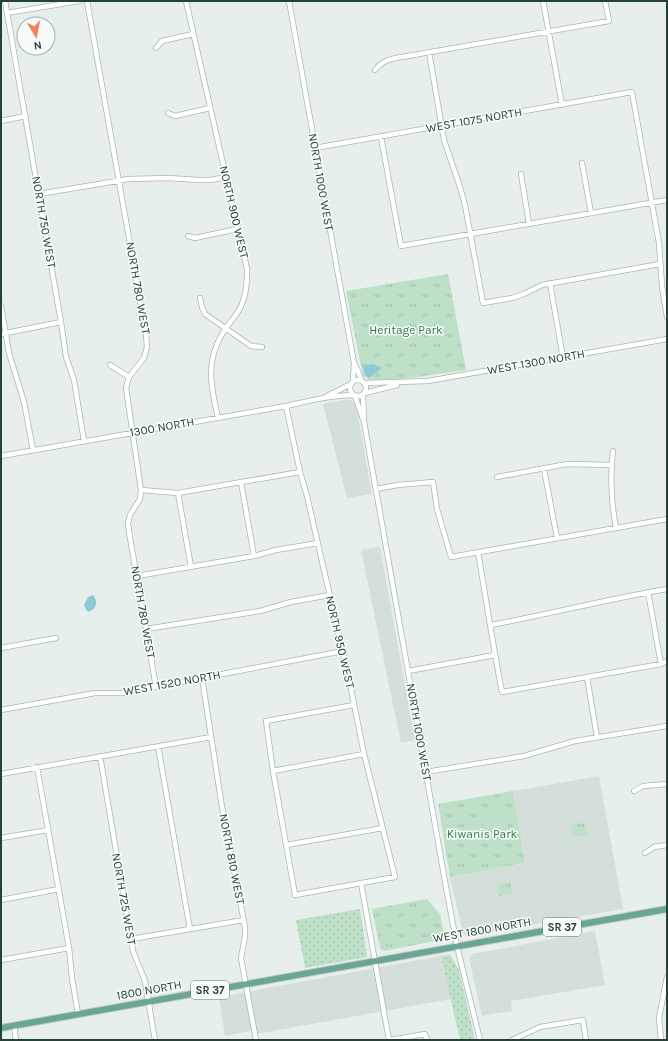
<svg xmlns="http://www.w3.org/2000/svg" width="668" height="1041" viewBox="0 0 668 1041" font-family="Karla,sans-serif">
	<style>
		.built { fill: #d4dfda }
		.grass { fill: url(#grass-dots) }
		.park { fill: url(#park-tufts) }
		.garden { fill: #bfe0c8 }
		.water { fill: #8ec9d4 }
		.lines { fill: none; stroke-linecap: round; stroke-linejoin: round }
		.minor-casing { stroke: #a8b8b2; stroke-width: 6 }
		.major-casing { stroke: #c2cac8; stroke-width: 8 }
		.minor { stroke: #fff; stroke-width: 4.5 }
		.major { stroke: #6aa596; stroke-width: 6 }
		.labels { text-anchor: middle; stroke-width: 3; stroke-linejoin: round; paint-order: stroke }
		.shield { fill: #f7fbf9; stroke: #637a73; stroke-width: 1 }
		.shield-label { font-size: 11px; font-weight: bold; fill: #24423a }
		.street-label { font-size: 12px; fill: #24423a; stroke: #f7fbf9 }
		.park-label { font-size: 12px; fill: #2d7a4b; stroke: #f7fbf9 }
	</style>
	<defs>
		<pattern id="grass-dots" width="8" height="8" patternUnits="userSpaceOnUse"><rect width="8" height="8" fill="#bfe0c8"/><path d="M2 2h.1M6 6h.1" fill="none" stroke="#a4c1ad" stroke-width="1.8" stroke-linecap="round"/></pattern>
		<pattern id="park-tufts" width="24" height="20" patternUnits="userSpaceOnUse"><rect width="24" height="20" fill="#bfe0c8"/><path d="M3 7l-1-3M5 7V3M7 7l1-3M15 17l-1-3M17 17v-4M19 17l1-3" fill="none" stroke="#a4c1ad"/></pattern>
	</defs>
	<rect width="100%" height="100%" fill="#e6efeb"/>
	<!-- built -->
	<path class="built" d="M349,399l7,5 16,90 -25,4 -24,-94z
		M380,547l35,193 -14,3 -40,-193z
		M599,776l24,133 -156,27 -2,-1 -2,-2 -13,-56 75,-14 -12,-72z
		M595,931l10,54 -94,16 1,10 -30,5 -13,-58 3,-4z
		M441,956l10,43 -195,35 -1,-4 -30,6 -6,-39z"/>
	<!-- grass -->
	<path class="grass" d="M360,909l7,48 -62,11 -9,-48z
		M450,955l9,15 16,70h-15l-19,-84z"/>
	<!-- park -->
	<path class="park" d="M448,274l18,96 -63,9 -29,3 -11,-6 -17,-85z
		M513,791l12,72 -75,14 -12,-73z
		M584,823l3,12 -14,2 -2,-12z
		M510,882l3,12 -14,2 -2,-11z
		M427,899l13,15 5,25 -61,12 -4,-3 -8,-39z"/>
	<!-- garden -->
	<path class="garden" d="M506,810l3,25 -24,4 -3,-24 3,-2z"/>
	<!-- water -->
	<path class="water" d="M373,364l9,4 -13,10 -4,-3 -2,-9z
		M93,595c5,6 4,13 -4,17l-3,-2 -2,-5 4,-8z"/>
	<g class="lines">
		<!-- minor casing -->
		<g class="minor-casing">
			<path id="minor" d="M5,1l56,321 5,35 8,23 10,61
				M87,1l59,333 1,13 -3,11 -15,19 -3,11 15,102 -1,9 -10,16 -2,8 1,9 27,155
				M186,1l61,268c0,17 -1,33 -12,47 -6,8 -13,16 -17,26 -12,26 -6,49 0,76
				M289,1l65,362 4,8 3,9
				M543,1l19,104
				M7,13l72,-12
				M156,48l6,-7 31,-7
				M429,52l15,88 16,47 5,18 18,98 29,-5 12,-4 18,-9 118,-21
				M375,70c6,-8 12,-10 21,-12l213,-37 -4,-20
				M168,113l7,3 35,-8
				M1,121l25,-5
				M381,137l20,109 266,-46
				M315,148l317,-56 27,151 3,43 5,31
				M582,163l9,50
				M521,174l8,50
				M39,194l90,-15 39,-1 31,2h12l15,-3
				M188,236l7,2 42,-9
				M550,283l13,75
				M200,298l2,9 3,7 46,32 11,1
				M1,306l8,47 15,49 9,48
				M1,334l60,-12
				M110,365l19,12
				M350 388a8 8 0 1 1 16 0a8 8 0 1 1-16 0Z
				M353,382l1,-19
				M365,383l63,-2 239,-42
				M365,393l32,-8
				M363,395l1,27 82,465 11,59 23,94
				M327,396l24,-12
				M355,396l8,23
				M286,406l14,66 7,24 42,183 15,75 31,123 -100,18 -22,-124 -7,-50 88,-16
				M613,451c-3,26 -2,51 3,77
				M1,456l285,-50c23,-5 45,-11 68,-11
				M544,469l13,69
				M497,477l70,-13 44,1
				M241,482l13,74
				M376,489l22,-4 35,-3 4,27 14,48 216,-38
				M141,490l37,3 122,-21
				M178,493l13,74
				M478,552c8,47 15,94 24,140l159,-28 6,-3
				M137,576l117,-20 22,-6 42,-7
				M648,592l13,72
				M491,625c59,-11 117,-26 176,-36
				M146,629l114,-18 31,-9 39,-7
				M1,648l55,-10
				M408,671l87,-16
				M587,677l10,60
				M202,678l20,129 23,120v10l-4,21 15,82
				M1,710l94,-17h28l220,-42
				M158,746l32,183
				M100,756l33,195 12,30 10,59
				M37,767l32,181 3,30 6,36
				M273,771l91,-17
				M426,772l98,-16 51,-15 92,-15
				M1,774l210,-37
				M634,791l9,-5 24,-2
				M1,838l47,-8
				M286,845l97,-17
				M645,853l9,-6 13,-2
				M361,883l28,157
				M1,900l58,-11
				M131,939l113,-19
				M1,960l68,-12
				M14,1026l2,14
				M390,1040l35,-6 2,6
				M512,1040l28,-13 43,-7 3,20
				M661,1040l-2,-22 8,-41"/>
		</g>
		<!-- major casing -->
		<g class="major-casing">
			<path id="major" d="M1,1028l666,-119"/>
		</g>
		<!-- minor -->
		<use href="#minor" class="minor"/>
		<!-- major -->
		<use href="#major" class="major"/>
	</g>
	<g class="labels">
		<!-- shield labels -->
		<g class="shield">
			<rect x="543" y="918" width="38" height="18" rx="3"/>
			<rect x="191" y="981" width="38" height="18" rx="3"/>
		</g>
		<g class="shield-label">
			<text x="562" y="931">SR 37</text>
			<text x="210" y="994">SR 37</text>
		</g>
		<!-- street labels -->
		<g class="street-label">
			<text transform="translate(474 120) rotate(-10)" y="4">WEST 1075 NORTH</text>
			<text transform="translate(321 182) rotate(80)" y="4">NORTH 1000 WEST</text>
			<text transform="translate(234 212) rotate(77)" y="4">NORTH 900 WEST</text>
			<text transform="translate(44 222) rotate(80)" y="4">NORTH 750 WEST</text>
			<text transform="translate(138 288) rotate(80)" y="4">NORTH 780 WEST</text>
			<text transform="translate(536 362) rotate(-10)" y="4">WEST 1300 NORTH</text>
			<text transform="translate(162 427) rotate(-10)" y="4">1300 NORTH</text>
			<text transform="translate(143 612) rotate(80)" y="4">NORTH 780 WEST</text>
			<text transform="translate(340 642) rotate(77)" y="4">NORTH 950 WEST</text>
			<text transform="translate(172 683) rotate(-10)" y="4">WEST 1520 NORTH</text>
			<text transform="translate(419 732) rotate(80)" y="4">NORTH 1000 WEST</text>
			<text transform="translate(232 859) rotate(79)" y="4">NORTH 810 WEST</text>
			<text transform="translate(124 899) rotate(80)" y="4">NORTH 725 WEST</text>
			<text transform="translate(482 930) rotate(-10)" y="4">WEST 1800 NORTH</text>
			<text transform="translate(149 990) rotate(-10)" y="4">1800 NORTH</text>
		</g>
		<!-- park labels -->
		<g class="park-label">
			<text x="406" y="334">Heritage Park</text>
			<text x="482" y="838">Kiwanis Park</text>
		</g>
	</g>
	<!-- border -->
	<rect width="668" height="1041" fill="none" stroke="#24423a" stroke-width="4"/>
	<!-- north arrow -->
	<g transform="translate(36 36) rotate(170)"><circle r="19" fill="#f7fbf9" stroke="#a3b1ad"/>
	<path d="M0-3L7 15L0 10L-7 15Z" fill="#f4845f"/>
	<text y="-6" font-size="11" font-weight="bold" text-anchor="middle" fill="#24423a">N</text>
	</g>
</svg>
